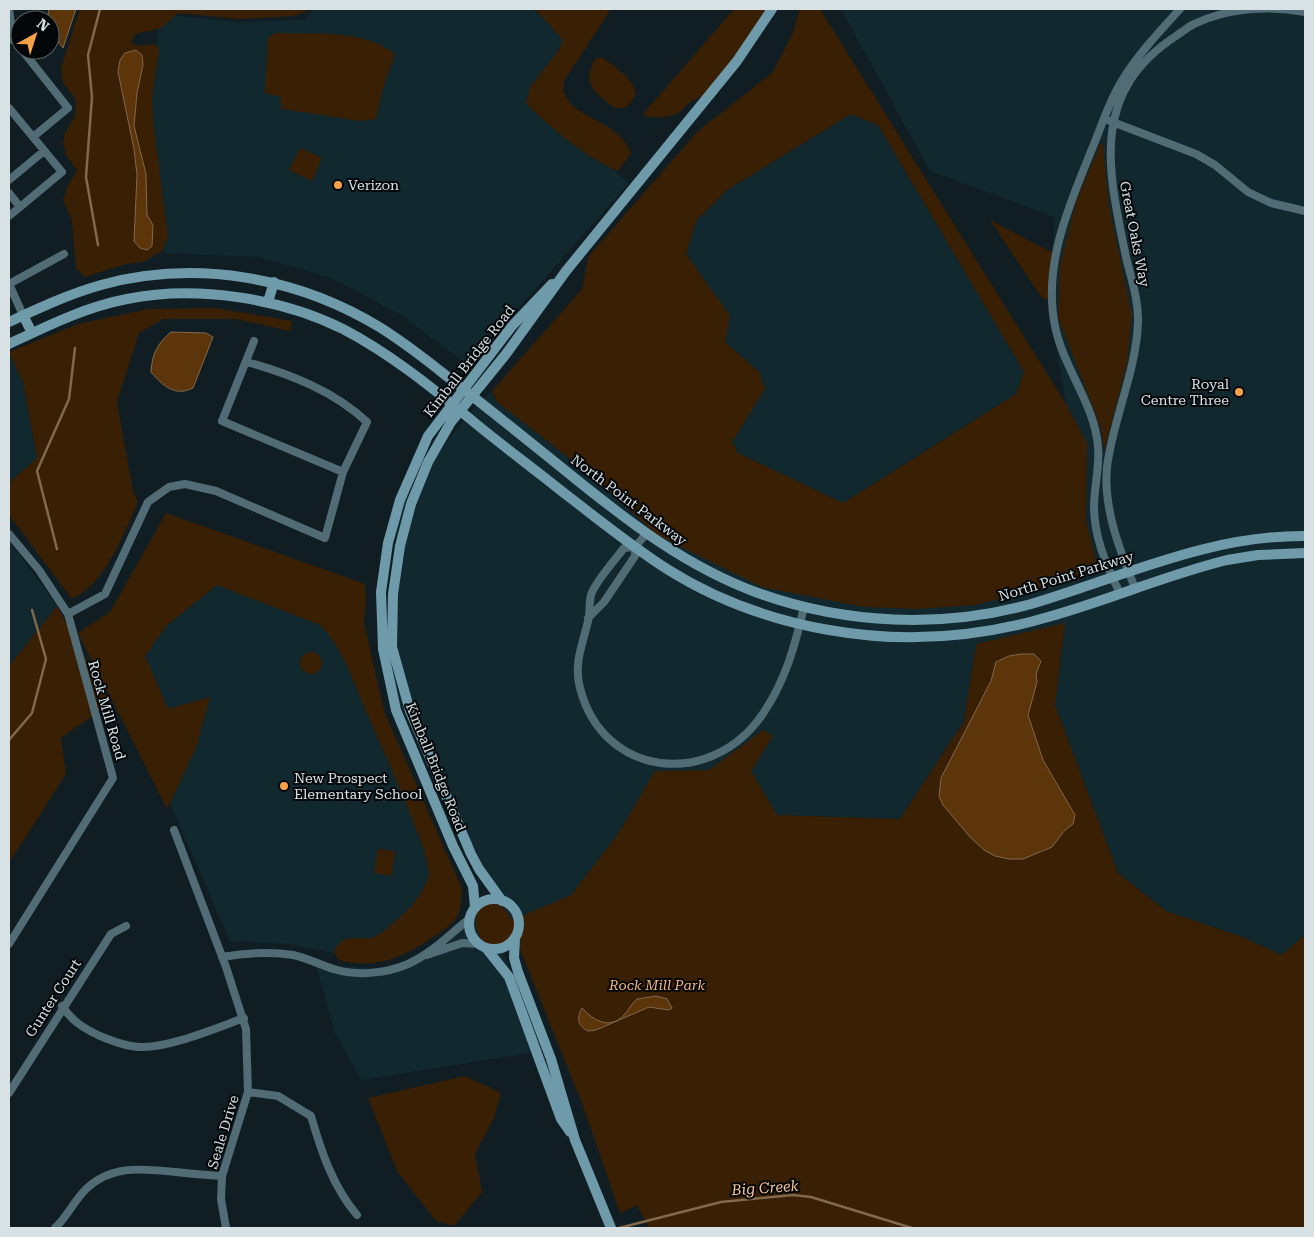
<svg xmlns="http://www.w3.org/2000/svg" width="1314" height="1237" viewBox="0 0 1314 1237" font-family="'Roboto Serif',serif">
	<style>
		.built { fill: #12282f }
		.green { fill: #391f04; fill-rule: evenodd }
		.water { fill: #5c350b; stroke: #81694c }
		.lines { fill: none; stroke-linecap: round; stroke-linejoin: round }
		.stream { stroke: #81694c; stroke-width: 2.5 }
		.street { stroke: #516c75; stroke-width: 8 }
		.secondary { stroke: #6e9aa9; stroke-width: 10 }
		.poi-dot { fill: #f8a14a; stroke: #030709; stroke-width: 2 }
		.labels { text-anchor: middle; stroke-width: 4; stroke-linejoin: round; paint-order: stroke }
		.poi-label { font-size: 14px; fill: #d8e1e4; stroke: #030709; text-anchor: start }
		.street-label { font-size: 14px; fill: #d8e1e4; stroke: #030709 }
		.park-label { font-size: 14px; font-style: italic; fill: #f7b57a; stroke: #030709 }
		.water-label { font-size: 15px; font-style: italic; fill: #f8c395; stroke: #030709 }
	</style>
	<rect width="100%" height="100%" fill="#101e23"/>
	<!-- built -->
	<path class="built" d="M314,9h218l41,34 -48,56 104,84 -161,182 -68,-51 -71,-37 -71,-20 -94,-4 -14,-151 10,-88 78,8 67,-2z
		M841,9h464v926l-24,20 -39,-18 -76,-26 -48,-38 -63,-168 10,-81 -89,20 -12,77 -64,98 -123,-4 -285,113 33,72 18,51 -182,29 -26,-47 -19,-68 76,4 98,-61 7,-7 10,2 -19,-28 -77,-152 -23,-37 1,-67 10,-112 69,-93 24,-23 1,6 99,80 65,58 440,29 -11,-43 1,-78 -21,-39 -18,-105 7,-82 -125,-46z
		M851,114l27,11 146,247 -8,22 -173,109 -105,-50 -6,-11 32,-53 -5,-17 -34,-30 -39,-88 10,-33 31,-31z
		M9,352l14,31 14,75 -28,25z
		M9,541l48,65 -48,60z
		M225,577l109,48 122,276 -70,57 -53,-5 -43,-9 -60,-3 -118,-271z"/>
	<!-- green -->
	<path class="green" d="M80,9h230l-16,7 -55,3 -61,-6 -17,15 -26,6 -4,8 4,4 20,-2 4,5 -7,48 1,23 15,117 -6,14 -19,11 -17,2 -41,13 -9,-9 -4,-48 -9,-20 4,-13 10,-17 -11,-15 -3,-13 2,-9 10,-17 1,-16 -13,-17 -2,-15z
		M535,9h76l-47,72 -1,10c2,5 5,10 9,14 19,17 49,21 59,48l-13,18c-29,-11 -70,-45 -92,-68l4,-16 31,-40 1,-8z
		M734,9h35l-24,37 -43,50 -12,6 -11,11 -12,4h-20l-4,-3z
		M800,9h20l246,395 21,39 -1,78 11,43 -15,15 -107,26 -59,4 -52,-2 -102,-20 -105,-52 -65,-59 -95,-74 -5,-11 90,-102 6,-32 109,-125 75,-59 20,-38zM851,114l27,11 146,247 -8,22 -173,109 -105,-50 -6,-11 33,-53 -6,-17 -34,-30 5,-26 -44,-62 10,-33 31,-31z
		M275,33c39,1 88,-4 120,21l-12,34 -7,31 -16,2 -78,-12 -2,-12 -15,-4 3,-55z
		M601,57c10,6 37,25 34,38 -1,5 -6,9 -10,13h-10c-20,-15 -35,-25 -19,-50z
		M1100,144h3l6,62 23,109 -5,48 -23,89 -3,-24 -43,-110 2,-53 16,-63z
		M300,148l22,10 -10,23 -23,-11z
		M990,220l63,33 -5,46 -3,1 -5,-5z
		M216,308l76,13 -2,10 -54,-12h-73l-24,14 -22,69 16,89 5,11c-14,32 -33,82 -66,97l-63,-84v-32l28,-25 -14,-75 -14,-31 69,-28 70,-15z
		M166,513l199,71 1,18 -2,20 20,89 78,178c-1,8 0,19 -4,26 -5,9 -14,15 -23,21 -31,21 -58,34 -97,24l-4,-9c9,-21 27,-8 42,-15 13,-7 34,-27 42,-39 4,-5 11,-17 11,-24 -2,-19 -10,-36 -17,-54 -14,-36 -30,-72 -46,-108 -13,-29 -23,-63 -46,-86l-103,-40 -51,41 -21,30 23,53 42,-12 -14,51 -29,61 -89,-176 32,-21z
		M57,606l54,97 -50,35 5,36 -57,89v-197z
		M1065,623l-10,82 63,168 48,38 76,26 39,18 24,-20v293h-656l-12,-23 -17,8 -37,-107 -70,-174c-14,33 -46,6 -35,-23 13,-13 27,-3 34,11l59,-25 47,-61 37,-63 54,-1 54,-40 10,6 -22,35 26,44 123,4 64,-98 12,-77z
		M300 663a11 11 0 1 1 22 0a11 11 0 1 1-22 0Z
		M378,849l17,2 -4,25 -17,-3z
		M465,1076l36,17 -7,25 -19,36 7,38 -28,34 -18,-5 -39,-50 -29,-73z"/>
	<!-- water -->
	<path class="water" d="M49,9h27l-13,39c-9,-11 -18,-25 -14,-39z
		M136,50l6,5 1,10 -6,28 -3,33 12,48 1,41 6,10 -1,21 -5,4 -7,-2 -6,-7 3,-66 -3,-26 -16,-77 2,-12 5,-7z
		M171,332l35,1 7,4 -20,51c-18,9 -30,-2 -42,-16 1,-18 6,-28 20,-40z
		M1021,654h13l7,7 -5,13 1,8 -9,33 15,45 32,55 -2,9 -8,6 -13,17 -29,12h-14l-14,-3 -11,-6 -14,-13 -27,-32 -4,-9 2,-18 50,-97 5,-19 13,-6z
		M656,996l11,3 5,9 -3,2 -20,-3 -53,23 -8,1c-10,-5 -12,-13 -6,-23 12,13 28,22 42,7 5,-5 7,-11 13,-16z"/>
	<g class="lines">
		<!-- stream -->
		<path class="stream" d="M98,245l-12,-68 6,-80 -4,-42 12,-46
			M57,549l-20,-78 32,-72 6,-51
			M9,740l23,-27 14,-54 -14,-49
			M619,1228l102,-26 72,-7 18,2 101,31"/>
		<!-- street -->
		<path class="street" d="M9,9l4,31
			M9,108l24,29 35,-29 -46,-58
			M1110,121l86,33 19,11 33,27 23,11 34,8
			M9,180l35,-29
			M9,193l11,14 42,-35 -29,-35
			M9,216l11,-9
			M9,284l55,-30
			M9,284l14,31
			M254,341l-32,80 121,51
			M9,534l30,36 29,44 45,164 -104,166
			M635,547l-11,1c-9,12 -29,34 -33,47 -2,7 -1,15 -2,22 -5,24 -16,45 -9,71 23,90 131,101 182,27 23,-33 33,-69 42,-108
			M1135,588c-15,-37 -32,-80 -28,-121 6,-48 29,-95 31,-144 1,-22 -7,-45 -12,-66 -18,-87 -37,-164 50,-221 6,-4 12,-9 18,-12 33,-16 76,-19 111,-12
			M1120,593c-13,-25 -26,-57 -26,-86 0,-20 6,-41 4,-60 -3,-43 -35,-79 -43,-121 -13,-63 16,-125 39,-182 9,-22 16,-45 29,-65 16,-26 37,-48 57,-70
			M68,614l37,-20 43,-92 21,-15 16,-3 31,7 109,47 18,-66 24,-50c-33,-31 -77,-48 -120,-60
			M588,618l16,-16 31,-46v-9l11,-13
			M174,830l52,137 20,62 2,63 -26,84 -1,23 5,29
			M427,955l35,-12 17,1
			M222,957c24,-4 47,-6 71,-2 15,3 29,11 44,15 22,6 50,3 71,-6 23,-10 42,-30 61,-45
			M62,1006c10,15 21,22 38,30 12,5 28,11 41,11 28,1 75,-19 103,-29
			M248,1092l30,4 33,20c10,35 22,71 46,99
			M9,1093l102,-159 15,-8
			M55,1228c12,-11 19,-27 31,-39 26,-25 57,-20 90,-17 15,2 30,3 46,4"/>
		<!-- secondary -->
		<path class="secondary" d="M268,302l6,-20
			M23,315l9,18
			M9,322c30,-14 60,-28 92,-37 95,-26 197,-8 280,43 22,14 43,30 63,46 44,34 86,68 128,102 58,47 115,91 186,117 86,31 184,36 273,11 91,-27 178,-69 274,-68
			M9,344c38,-18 76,-37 118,-45 69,-14 154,-1 216,30 46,24 87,57 126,89 31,26 64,50 95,75 34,26 67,53 103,76 49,31 105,51 162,61 73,13 148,8 219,-13 61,-17 118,-42 179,-57l31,-5 47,-2
			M469 924a25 25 0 1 1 50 0a25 25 0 1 1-50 0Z
			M502,901l-23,-32 -8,-15 -61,-143 -18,-64 1,-53 7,-48 11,-42 17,-42 23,-40 55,-68 60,-83 171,-210 35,-52
			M475,907l-2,-21 -20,-40 -57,-136 -13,-61 -2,-57 7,-49 12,-43 28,-64 84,-110 40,-42
			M515,938l-1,20 4,14 33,87 24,81 36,88
			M486,948l23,29 52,142 9,13"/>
	</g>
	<!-- markers -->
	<g class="poi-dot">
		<circle cx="338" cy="185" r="5"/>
		<circle cx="1239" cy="392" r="5"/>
		<circle cx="284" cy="786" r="5"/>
	</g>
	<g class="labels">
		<!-- poi labels -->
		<g class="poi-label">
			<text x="348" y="190">Verizon</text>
			<text x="1229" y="389" text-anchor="end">Royal<tspan x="1229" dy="16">Centre Three</tspan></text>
			<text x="294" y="783">New Prospect<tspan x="294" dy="16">Elementary School</tspan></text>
		</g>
		<!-- street labels -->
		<g class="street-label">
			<text transform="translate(1135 234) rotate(79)" y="5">Great Oaks Way</text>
			<text transform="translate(469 361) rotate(-52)" y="5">Kimball Bridge Road</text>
			<text transform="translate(629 500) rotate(37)" y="5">North Point Parkway</text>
			<text transform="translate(1066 576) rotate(-17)" y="5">North Point Parkway</text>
			<text transform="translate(107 710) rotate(74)" y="5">Rock Mill Road</text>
			<text transform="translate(436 767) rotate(68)" y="5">Kimball Bridge Road</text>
			<text transform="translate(53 998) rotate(-57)" y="5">Gunter Court</text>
			<text transform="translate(223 1132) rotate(-73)" y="5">Seale Drive</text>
		</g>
		<!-- park labels -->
		<g class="park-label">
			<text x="657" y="990">Rock Mill Park</text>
		</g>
		<!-- water labels -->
		<g class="water-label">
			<text transform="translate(765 1188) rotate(-4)" y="5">Big Creek</text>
		</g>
	</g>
	<!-- border -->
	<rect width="1314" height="1237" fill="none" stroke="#d8e1e4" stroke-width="20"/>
	<!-- north arrow -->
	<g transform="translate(35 35) rotate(39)"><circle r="24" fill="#030709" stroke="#585e61"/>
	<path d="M0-4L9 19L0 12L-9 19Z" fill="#f8a14a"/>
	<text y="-8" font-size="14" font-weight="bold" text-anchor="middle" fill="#d8e1e4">N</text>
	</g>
</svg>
